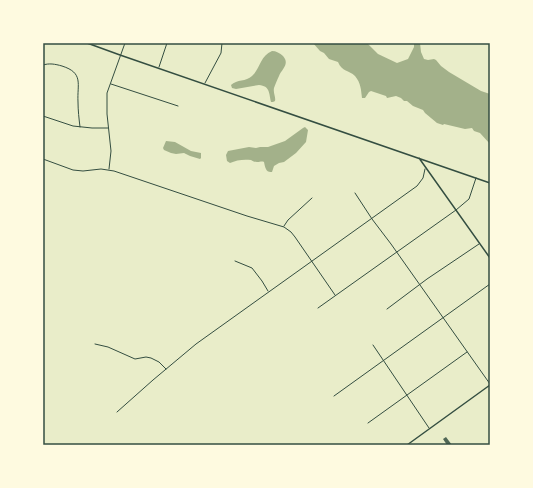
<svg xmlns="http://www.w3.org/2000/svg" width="533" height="488" viewBox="0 0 533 488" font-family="Bitter,serif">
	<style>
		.water { fill: #a3b18a }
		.building { fill: #4f6655 }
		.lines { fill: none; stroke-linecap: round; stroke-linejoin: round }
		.minor { stroke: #344e41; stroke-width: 1 }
		.tertiary { stroke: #344e41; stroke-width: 1.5 }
		.secondary { stroke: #344e41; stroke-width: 1.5 }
		.neatline { fill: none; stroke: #344e41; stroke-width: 1.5 }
	</style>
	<rect width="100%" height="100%" fill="#e9edc9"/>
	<!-- water -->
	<path class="water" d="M313,43h54l11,11 19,9 11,-4 6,-12v-4h6l1,9 3,7 4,1 6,-1 2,1 5,6 8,6 32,19 9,3v50l-10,-11 -6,-2 -2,-3 -7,1 -21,-5 -1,1 -6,-2 -12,-10 -2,-3 -10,-4 -6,-5h-3l-3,-3 -5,-2 -9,2 -1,-2 -15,-5 -2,1 -4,6h-3c-1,-8 -1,-15 -7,-22 -6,-6 -13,-4 -17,-14l-9,-3 -5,-6 -4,-2z
		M272,51c4,0 8,2 11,5 7,8 -1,13 -4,20 -2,4 -4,9 -5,12 -1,5 2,9 1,13l-2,1h-2c-2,-9 -1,-16 -12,-17l-23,4 -4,-1 -1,-3c6,-6 15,-3 21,-9 8,-7 8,-20 20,-25z
		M305,127l3,3 -2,12 -10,11 -12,9 -5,1 -5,3 -2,6c-6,1 -7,-5 -8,-10 -2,-1 -4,0 -7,0 -2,0 -5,-1 -6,-2 -7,-1 -15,0 -21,3l-3,-2 -1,-6 2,-4 21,-4 7,1 4,-1h8l17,-6 18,-13z
		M166,141l9,1 16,9 10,2v5l-1,1 -10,-3 -6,-3 -8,1 -5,-1 -7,-3 -1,-2z"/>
	<!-- building -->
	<path class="building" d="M446,437l6,8h-5l-4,-6z"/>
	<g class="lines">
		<!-- minor -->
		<path class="minor" d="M43,65c6,-2 12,-1 19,1 22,7 15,18 16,36 0,8 1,17 2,25
			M159,67l8,-24
			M205,83l16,-30 1,-10
			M111,84l67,22
			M43,116l30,10 19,2h16
			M43,159l30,11 10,1 18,-2 13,2 133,45 37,11 7,5 4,5 40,58
			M109,169l2,-18 -4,-37v-21l18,-50
			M355,193l17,26 19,25 99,140
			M284,226l4,-6 24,-22
			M235,261l17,7 10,13 6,10
			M318,308l138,-98 13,-11 7,-21
			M387,309l40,-30 52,-35
			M95,344l13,3 27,12 11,-2 5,1 8,4 7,7
			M373,345l56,83
			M334,396l156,-112
			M117,412l36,-32 43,-36 221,-158 6,-8 2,-9
			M368,423l99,-71"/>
		<!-- tertiary -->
		<path class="tertiary" d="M87,43l33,12 370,128
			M419,158l71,100"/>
		<!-- secondary -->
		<path class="secondary" d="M407,445l83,-60"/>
	</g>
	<!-- border -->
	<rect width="533" height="488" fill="none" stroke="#fefae0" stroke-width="88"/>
	<rect x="44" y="44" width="445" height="400" class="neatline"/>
</svg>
